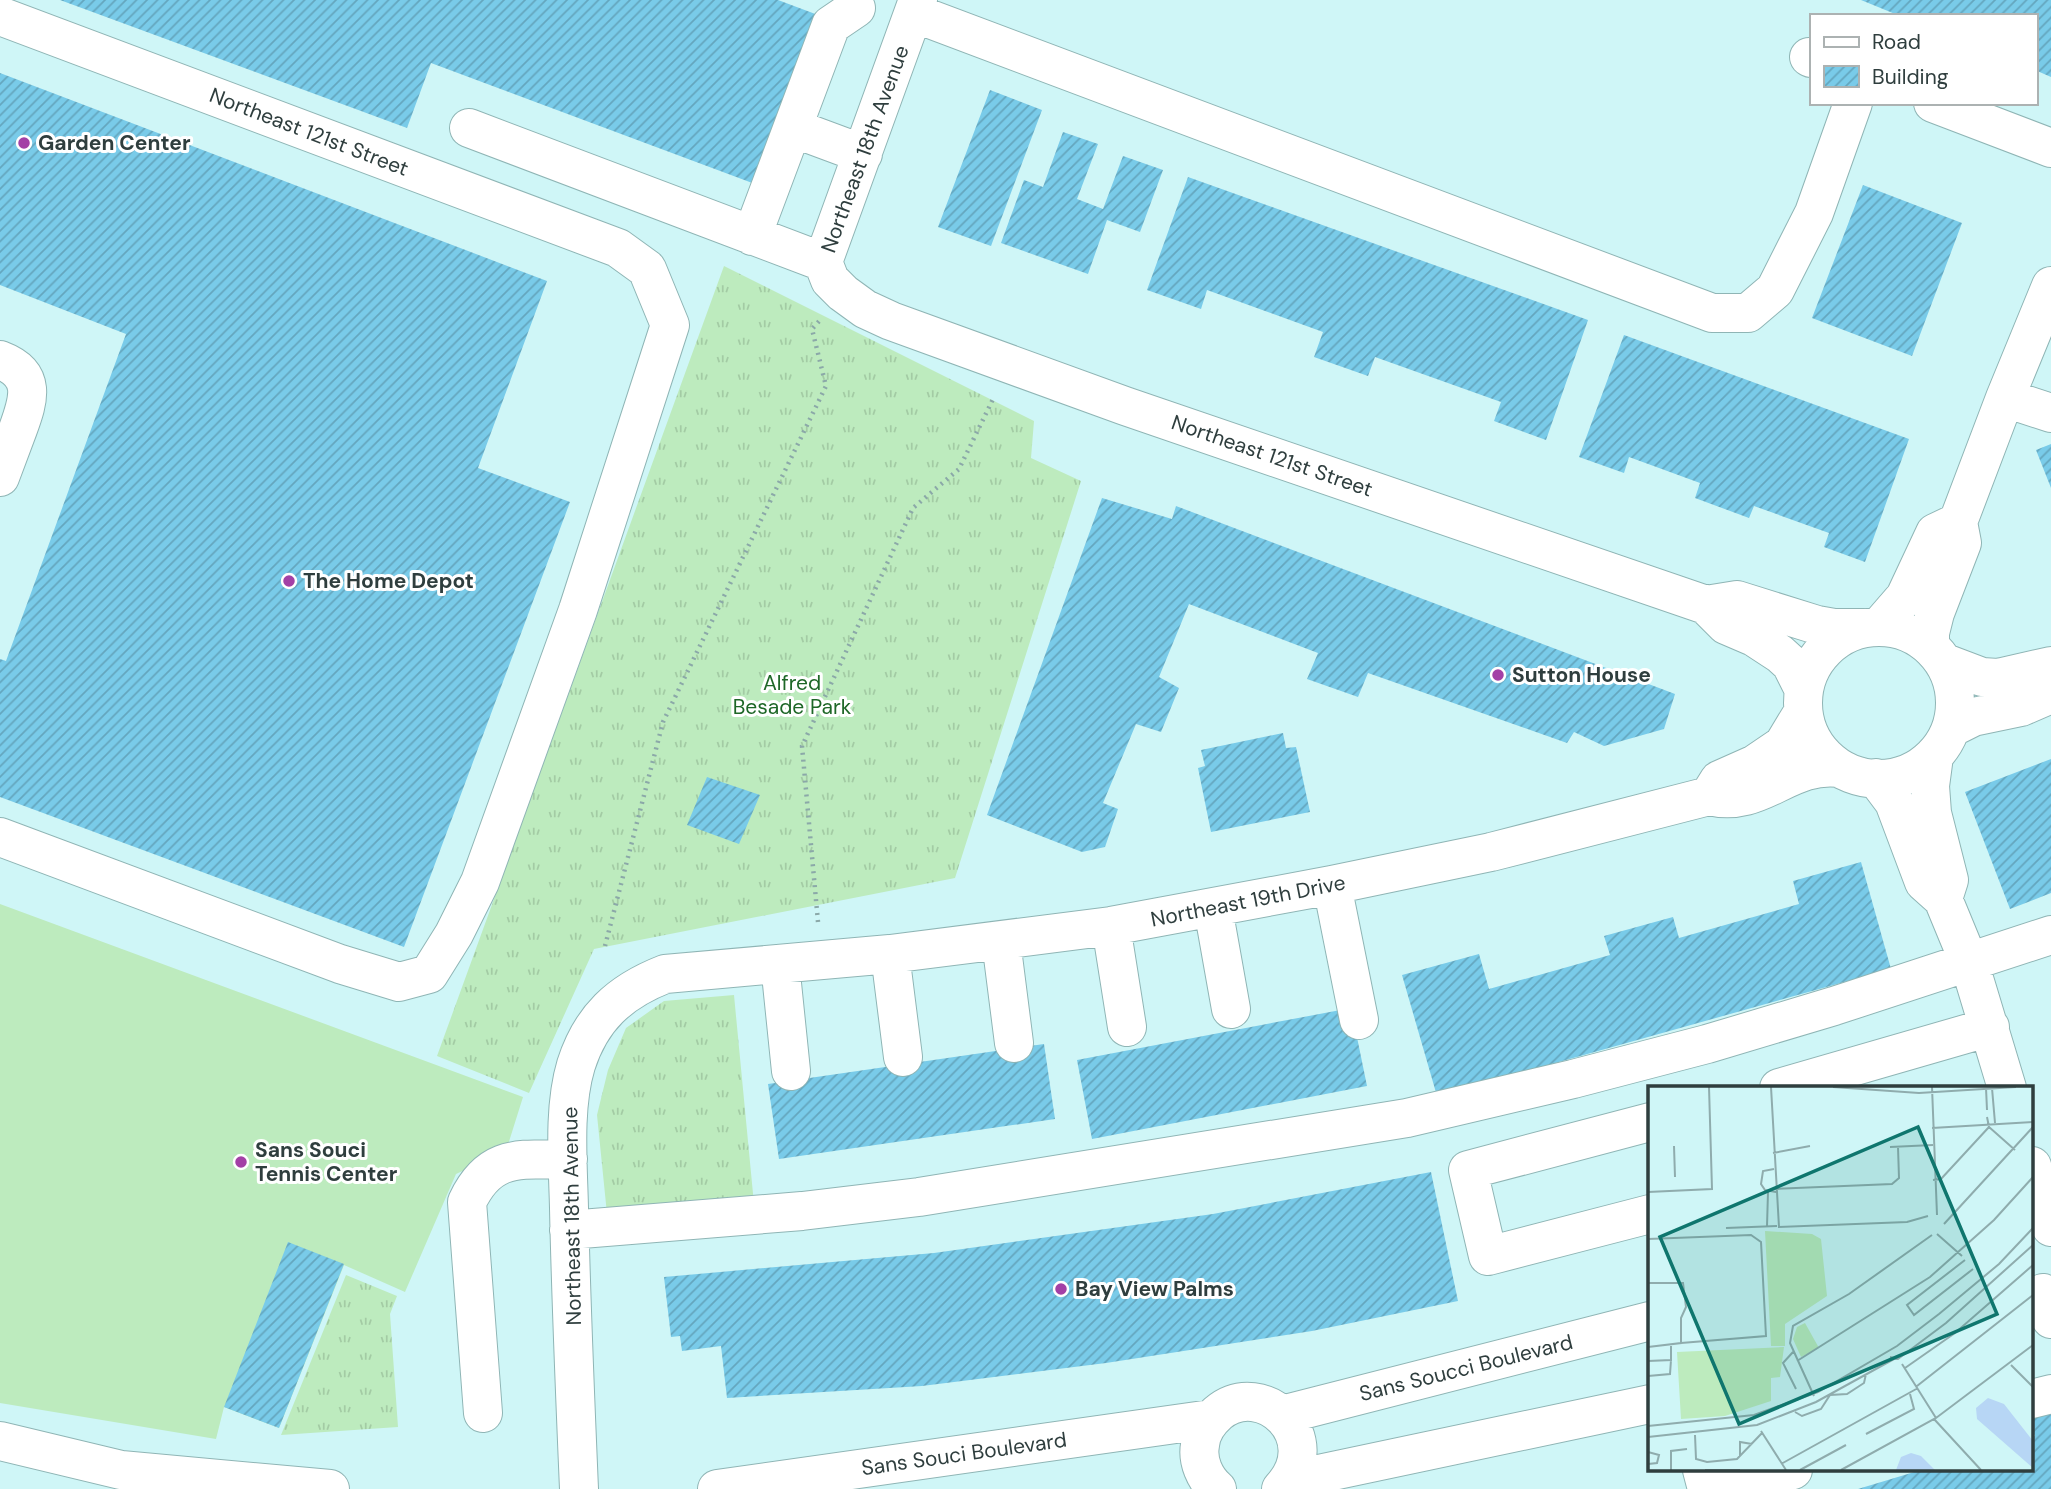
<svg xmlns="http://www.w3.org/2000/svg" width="2051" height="1489" viewBox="0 0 2051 1489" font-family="'DM Sans',sans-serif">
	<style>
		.grass { fill: url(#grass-tufts) }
		.garden { fill: #bdebbe }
		.building { fill: url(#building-hatch) }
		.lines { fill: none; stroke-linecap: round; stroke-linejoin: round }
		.minor-casing { stroke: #8fb5b5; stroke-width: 40 }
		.path { stroke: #8ba8a8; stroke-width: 4.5; stroke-dasharray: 2 5; stroke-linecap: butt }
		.minor { stroke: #fff; stroke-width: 38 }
		.poi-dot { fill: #a340a6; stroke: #fff; stroke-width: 2.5 }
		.labels { text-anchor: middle; stroke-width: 6; stroke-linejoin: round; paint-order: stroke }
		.street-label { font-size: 21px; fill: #2f3e3e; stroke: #fff }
		.poi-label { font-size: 21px; font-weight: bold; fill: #2f3e3e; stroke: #fff; text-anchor: start }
		.park-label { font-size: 21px; fill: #1e6727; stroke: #fff }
		.inset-road { fill: none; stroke: #8facad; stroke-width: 2 }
		.view { fill: #0f766e; fill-opacity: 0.15; stroke: #0f766e; stroke-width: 3.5 }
		.inset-edge { fill: none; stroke: #2f3e3e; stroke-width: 3.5 }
	</style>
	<defs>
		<pattern id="grass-tufts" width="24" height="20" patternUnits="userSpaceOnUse" patternTransform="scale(1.75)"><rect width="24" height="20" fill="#bdebbe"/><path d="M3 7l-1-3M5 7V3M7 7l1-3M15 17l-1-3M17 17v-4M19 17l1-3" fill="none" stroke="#a3cba4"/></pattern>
		<pattern id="building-hatch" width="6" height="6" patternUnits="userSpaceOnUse" patternTransform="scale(1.75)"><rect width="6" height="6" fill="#79cbe9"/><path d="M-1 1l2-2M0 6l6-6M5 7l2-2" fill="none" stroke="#64a6be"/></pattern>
	</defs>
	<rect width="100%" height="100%" fill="#cff6f7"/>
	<!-- grass -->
	<path class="grass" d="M724,266l310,155 -3,37 50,23 -126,397 -361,71 -65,144 -92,-37z
		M734,995l20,209 -147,10 -10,-99 11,-45 18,-42 38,-27z
		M346,1275l51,21 -7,18 8,113 -117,8z"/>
	<!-- garden -->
	<path class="garden" d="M0,904l523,193 -17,54 -50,23 -51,118 -61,-27 -65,163 -55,-21 -8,32 -216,-36z"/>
	<!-- building -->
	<path class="building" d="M60,0h718l40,15 -63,169 -324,-121 -24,65z
		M1861,0h190v77l-16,-7v-54h-135z
		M0,73l547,208 -69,187 92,34 -166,445 -404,-150v-138l6,2 120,-327 -126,-49z
		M990,90l52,20 -51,136 -53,-19z
		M1063,132l35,12 -21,55 26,10 20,-53 40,14 -23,62 -33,-12 -19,54 -87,-31 23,-63 19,7z
		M1188,177l400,143 -42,120 -52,-19 7,-19 -126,-45 -7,19 -54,-19 9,-25 -116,-42 -6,19 -54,-19z
		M1863,185l99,38 -50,133 -100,-38z
		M1624,335l285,104 -44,123 -41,-15 5,-14 -75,-27 -5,12 -54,-20 5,-15 -71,-26 -5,16 -45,-16z
		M2051,444v44l-15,-38z
		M1102,498l70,21 4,-13 499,188 -11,35 -60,17 -30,-14 -7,11 -199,-70 -10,24 -51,-18 11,-26 -129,-49 -30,73 20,11 -18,44 -25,-8 -33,79 15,6 -13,38 -23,5 -95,-37z
		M1283,733l3,15 10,-1 14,65 -99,20 -13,-64 7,-2 -4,-16z
		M2051,759v134l-41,16 -45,-117z
		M707,777l53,18 -21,49 -52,-19z
		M1861,862l30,107 -454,127 -35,-121 77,-21 10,35 121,-34 -6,-19 69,-19 6,21 120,-34 -6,-23z
		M1351,1008l16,78 -275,53 -15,-79z
		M1044,1044l11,75 -276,40 -11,-75z
		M1431,1172l27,129 -146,30 -206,32 -184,23 -195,12 -6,-52 -39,5 -2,-15 -9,1 -7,-60 270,-24 279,-39z
		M288,1242l56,22 -65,164 -55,-21z
		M2051,1408v81h-193l63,-19h111v-33l3,-1 -3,-7v-13z"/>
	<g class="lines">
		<!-- minor casing -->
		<g class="minor-casing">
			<path id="minor" d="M918,0l-95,262 7,18 13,13 22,16 26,12 234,85 581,199 20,20 28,12 26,17 11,10 13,26
				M914,13l798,300h36l27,-23 39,-77 39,-110
				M0,16l618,232 29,21 23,56 -92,285 -98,272 -26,52 -25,40 -30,8 -59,-18 -340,-127
				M1809,57l2,1
				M1933,103l118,45
				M469,128l354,134
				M793,128l70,26
				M752,236l79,-211 25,-17
				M0,360c37,14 29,39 18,69 -6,16 -12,32 -18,48
				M2005,398l46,15
				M1706,605l31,-5 80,25 17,3h30
				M1803 703a76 76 0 1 1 152 0a76 76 0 1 1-152 0Z
				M1879,627l26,-30 30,-64 23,-11
				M1930,646v-13l5,-20 27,-70 -4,-21 47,-124 46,-112
				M1945,663l37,14 16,1 53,-12
				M1953,727l20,-10 48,-10 30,-13
				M1934,756l-4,30 2,27 17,67 -6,19
				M1876,778l18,24 30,80 19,17 26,63 38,126
				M1709,796l10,-16 36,-16 28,-19 20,-33
				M1332,885l27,135
				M1213,908l18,101
				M1111,926l16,101
				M1001,941l13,102
				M890,954l13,103
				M780,964l11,107
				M1779,1088l211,-61
				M1650,1122l-182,48 20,86 162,-42
				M2032,1166l19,61
				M569,1230l233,-19 117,-14 488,-79 166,-39 134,-35 127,-38 217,-71
				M2043,1293l8,26
				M2032,1399l19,-5
				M483,1413l-16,-211c23,-49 53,-42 101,-43
				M1282,1415l368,-94
				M0,1441l121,29 209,19
				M1702,1470l5,19
				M1290,1480l360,-76
				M579,1489c-4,-94 -8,-187 -10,-281 -1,-45 -6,-100 7,-143 15,-47 43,-73 89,-91l225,-20 221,-28 221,-41 159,-33 218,-56c53,13 78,-34 130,-28
				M717,1489l494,-70
				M1217,1489c-12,-10 -20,-28 -17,-44 1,-13 9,-24 18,-32 44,-37 111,25 63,76
				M1728,1489l65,-19"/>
		</g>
		<!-- path -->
		<path class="path" d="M818,922l-16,-176 111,-238 46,-39 35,-72
			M605,946l58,-224 163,-336 -14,-57 8,-9"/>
		<!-- minor -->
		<use href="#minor" class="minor"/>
	</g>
	<!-- markers -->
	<g class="poi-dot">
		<circle cx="24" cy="143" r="7"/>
		<circle cx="289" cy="581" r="7"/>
		<circle cx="1498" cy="675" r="7"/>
		<circle cx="241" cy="1162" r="7"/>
		<circle cx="1061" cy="1289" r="7"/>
	</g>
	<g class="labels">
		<!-- street labels -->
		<g class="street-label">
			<text transform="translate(309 132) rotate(21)" y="7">Northeast 121st Street</text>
			<text transform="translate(865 149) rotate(-70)" y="7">Northeast 18th Avenue</text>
			<text transform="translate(1272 456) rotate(19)" y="7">Northeast 121st Street</text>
			<text transform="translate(1248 901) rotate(-11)" y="7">Northeast 19th Drive</text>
			<text transform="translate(572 1216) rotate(-91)" y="7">Northeast 18th Avenue</text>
			<text transform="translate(1466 1368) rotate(-14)" y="7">Sans Soucci Boulevard</text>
			<text transform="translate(964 1454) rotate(-8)" y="7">Sans Souci Boulevard</text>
		</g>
		<!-- poi labels -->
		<g class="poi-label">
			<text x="38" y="150">Garden Center</text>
			<text x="303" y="588">The Home Depot</text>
			<text x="1512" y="682">Sutton House</text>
			<text x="255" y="1157">Sans Souci<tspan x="255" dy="24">Tennis Center</tspan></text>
			<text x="1075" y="1296">Bay View Palms</text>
		</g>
		<!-- park labels -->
		<g class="park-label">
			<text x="792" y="690">Alfred<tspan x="792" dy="24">Besade Park</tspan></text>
		</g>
	</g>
	<!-- overview -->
	<g transform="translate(1648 1086)">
		<rect width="385" height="385" fill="#cff6f7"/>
		<path d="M117,145l47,3 9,5 6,57 -42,28v22h-14zM157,237l14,25 -18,9 -8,-18 4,-12z" fill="#bdebbe"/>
		<path d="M136,261l-4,30 -9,1v23l-46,15 -44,3 -4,-67z" fill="#bdebbe"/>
		<path d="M340,312l16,6 29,37v27l-56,-49 -1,-11zM263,367l10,3 14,14h-39l5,-13z" fill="#b7d6f5"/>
		<path class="inset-road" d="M123,1l8,140 128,-5 21,-6M185,1l86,6 97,-6M284,1l5,128M338,2l1,22M344,2l3,35M339,31l2,10 26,23M284,42l101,-6M26,60l1,31M242,61l43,-2M125,67l37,-7M126,83l-11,2 -2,13 4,6 11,2M285,94l8,-1 48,-52M127,103l117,-5 7,-6 -1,-31M0,106l64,-3 -3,-102M296,138l89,-97M119,140l1,-34M78,142l51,-2M289,148l25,22M0,153l103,-4 10,7 5,94 -85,7M317,174l-58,45 7,10 59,-46M0,197h35l3,24 -5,11v25l-33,4M145,266l-10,11 13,26M242,271l8,2 48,-36 87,-78M0,275l23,-1v-14M149,275l133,-84 64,-57 39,-43M254,278l34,54M363,279l22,22M257,282l50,-35 78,-68M0,290l22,-2 1,-14M269,300l116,-91M166,310l-24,-53 3,-17 56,-32 83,-59M147,326l7,4 19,-7 9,-14 17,-1 17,-11 2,-9M286,333l47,51M0,340l106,-11 64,-23 79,-46 42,-32 60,-50 34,-36M113,345l25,39M218,348l48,-25 -4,-15M47,349l1,24 11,3 30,-3 25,-26M0,351l109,-12 59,-23 78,-43M0,366l11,3 -2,8 -9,1M92,370v-14l12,2M133,378l137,-76M23,384v-19l16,-2M57,384h35M152,384l46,-25M193,384l95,-52 97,-73"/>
		<path class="view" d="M270,41l79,187 -258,110 -79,-187z"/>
		<rect width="385" height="385" class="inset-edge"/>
	</g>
	<!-- legend -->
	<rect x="1810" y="14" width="228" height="91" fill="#ffffff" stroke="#acb2b2" stroke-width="2"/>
	<rect x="1824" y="37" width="35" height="10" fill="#ffffff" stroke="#acb2b2" stroke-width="2"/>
	<text x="1872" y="49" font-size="21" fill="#2f3e3e">Road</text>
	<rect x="1824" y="66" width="35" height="21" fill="url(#building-hatch)" stroke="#acb2b2" stroke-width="2"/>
	<text x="1872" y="84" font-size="21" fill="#2f3e3e">Building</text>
</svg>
